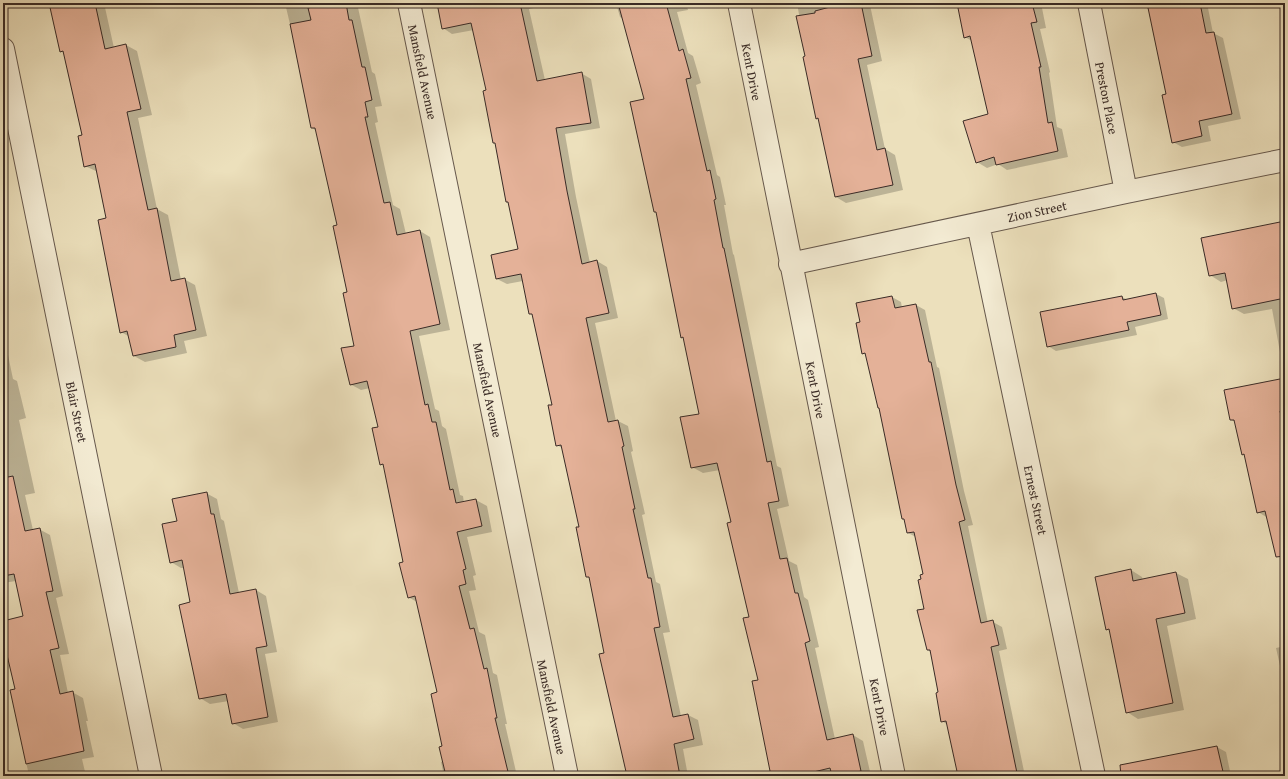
<svg xmlns="http://www.w3.org/2000/svg" width="1288" height="779" viewBox="0 0 1288 779" font-family="'Gentium Book Plus',serif">
	<style>
		.shadow { fill: #0003 }
		.building { fill: #e4b198; stroke: #3a2b26 }
		.lines { fill: none; stroke-linecap: round; stroke-linejoin: round }
		.minor-casing { stroke: #66584c; stroke-width: 24 }
		.minor { stroke: #f3ebd3; stroke-width: 22 }
		.labels { text-anchor: middle; stroke-width: 3; stroke-linejoin: round; paint-order: stroke }
		.street-label { font-size: 13px; fill: #3a2b26; stroke: #f3ebd3 }
	</style>
	<rect width="100%" height="100%" fill="#ece0bc"/>
	<filter id="stains"><feTurbulence type="fractalNoise" baseFrequency=".005" numOctaves="4"/><feColorMatrix values="0 0 0 0 .2 0 0 0 0 .09 0 0 0 0 .02 0 0 0 .5 -.17"/></filter>
	<radialGradient id="worn" r=".72"><stop offset=".6" stop-color="#630" stop-opacity="0"/><stop offset="1" stop-color="#630" stop-opacity=".3"/></radialGradient>
	<!-- shadow -->
	<path class="shadow" d="M50,3h54l10,45 12,-3 11,6 15,64 -14,3 19,91 11,6 13,65 3,-1 11,6 12,51 -23,5 3,12 -42,9 -11,-6 -4,-19 -9,-5 -14,-113 -9,-47 -13,-6 -1,-31 -20,-82 -3,-2z
		M285,3h72l15,69 3,2 7,32 -7,1 3,15 -3,1 18,82 7,4 6,25 14,-3 10,6 20,93 -31,6 16,73 4,2 3,15 4,3 14,66 3,1 1,7 12,-3 11,6 5,26 -25,5 9,38 -3,1 3,14 -7,1 10,41 6,3 8,38 4,2 10,49h-2l12,52h-73l-3,-14 2,-1 -4,-68 -22,-91 -9,-5 -4,-34 -20,-97 -3,-2 -2,-37 -9,-39 -9,2 -11,-6 6,-38 -18,-120 -21,-95 -5,-3 -11,-57z
		M438,3h115v1l-24,5 16,71 36,-7 10,6 9,49 -35,6 11,63 14,66 7,-2 10,6 11,51 -23,5 21,98h2l10,5 5,25 -2,1 14,62 -3,1 14,67 4,2 10,48 -7,1 18,83 7,-1 10,5 5,25 -20,4 5,27h-60l-37,-198 -4,-1 -7,-50 -18,-79 -5,-3 -4,-40 -20,-90 -3,-2 -7,-32 -16,3 -10,-5 -4,-24 26,-5 -9,-47 -3,-1 -11,-58 -2,-1 -7,-52 -13,-61 -22,4 -9,-6z
		M616,3h70l2,7 -11,2 11,41 5,3 8,27 -5,2 21,90 3,2 6,28h-2l9,49 1,1 43,211 4,2 8,38 -12,3 12,52 8,4 7,32 4,3 11,47 -4,1 20,91 18,-4 10,6 8,35h-99l-22,-158 -18,-96 -12,-52 -17,3 -11,-6 8,-52 -15,-77 -3,-1 -36,-237 -23,-81 -3,-2z
		M797,3h70l3,2 12,56 -15,4 18,84 10,6 8,35 -57,13 -10,-6 -17,-78 -2,-1z
		M958,3h83l5,25 -6,1 10,43 -1,1 8,54 5,2 6,28 -61,13 -9,-6 -11,4 -10,-6 12,-47 -17,-74 -7,-4z
		M1146,3h61l6,30 10,5 18,81 -33,7 3,15 -29,6 -9,-5 -6,-47 -18,-85 -2,-2z
		M1285,222v318l-17,-22 -10,-6 -13,-56 -2,-2 -7,-32 -5,-2 54,-41 -13,-70 -28,5 -11,-6 -5,-28 -7,2 -11,-7z
		M1156,294l8,4 4,21 -33,8 2,8 -81,16 -8,-5 74,-49 6,3z
		M892,297l9,5 1,6 14,-3 9,5 12,57 2,1 25,123 9,34 -5,1 20,97 5,-1 9,5 5,22 -8,2 26,125h-66l-11,-51 -6,-4 -3,-29 -8,-40 -3,-2 -6,-70 2,-6 -8,-37 -8,-4 -2,-13 -4,-2 -22,-109 -1,-1 -12,-53 -4,-2 -2,-30z
		M3,331l10,48 4,2 9,37 -7,2 16,73 -10,2 8,35 6,-1 11,6 13,61 -7,2 13,56 -9,1 8,38 4,-1 11,6 5,23h-2l8,36 -12,2 4,17h-77l19,-5 -17,-80 5,-2 -13,-55v-12l21,-5 -8,-36 -13,2z
		M206,493l11,6 4,20 3,2 15,72 17,-3 10,6 11,56 -12,2 13,68 -35,7 -10,-6 -4,-22 -19,3 -10,-6 -8,-95 -7,-35h-4l-10,-6 7,-40z
		M1131,570l11,7 1,3 33,-7 12,6 8,40 -29,7 17,84 -46,9 -11,-7 -17,-81 -3,-2z
		M1285,646v42l-9,-40z
		M1217,747l9,5 5,24h-45l-5,-22z"/>
	<!-- building -->
	<path class="building" d="M49,3h46l10,46 21,-5 15,65 -14,3 21,98 9,-2 14,73 14,-3 11,52 -22,5 2,12 -43,9 -6,-25 -7,2 -22,-113 8,-2 -11,-54 -11,3 -6,-31 4,-1 -19,-84 -3,1z
		M332,3h14l3,17h3l10,47h3l7,33 -7,2 3,15h-3l19,86 6,-1 7,33 23,-5 20,94 -30,7 15,74 3,-1 4,18h4l14,68 3,-1 3,14 20,-4 6,27 -25,6 9,37 -3,1 3,14 -7,2 11,43 4,-1 10,41 3,-1 10,50h-2l14,58h-63l-7,-29 3,-1 -11,-52 6,-2 -22,-96 -7,2 -9,-35 4,-1 -20,-98 -3,1 -8,-37 6,-1 -11,-46 -17,4 -9,-37 13,-2 -11,-53 4,-1 -14,-66 4,-1 -22,-97h-4l-21,-104 21,-4 -3,-12z
		M437,3h83l17,78 45,-9 9,51 -35,5 11,63 15,73 15,-4 12,53 -23,5 22,104 10,-2 6,26 -2,1 13,62h-2l15,69h3l9,49 -6,1 19,89 15,-3 6,25 -20,5 6,32h-53l-28,-122 5,-1 -15,-76h-3l-10,-50h3l-18,-82 -5,1 -8,-41h4l-20,-91h-3l-8,-40 -25,5 -5,-24 27,-6 -10,-47h-2l-11,-59h-2l-10,-52 3,-1 -15,-67 -29,6z
		M618,3h48l13,48 4,-2 8,29 -5,1 21,92 3,-1 6,29 -2,1 9,48h1l43,214 4,-1 8,40 -11,2 12,56 7,-1 8,35h3l12,48 -5,2 22,97 26,-6 8,37 -21,5h-8l-2,-8 -33,8h-26l-19,-95 6,-1 -15,-62 6,-1 -22,-94 4,-1 -14,-59 -26,5 -11,-51 19,-3 -16,-77 -2,1 -25,-126h-2l-24,-110 14,-3z
		M845,3h16l11,53 -14,3 19,91 8,-2 8,37 -58,12 -17,-79 -2,1 -13,-62 2,-1 -9,-40 19,-3v-2z
		M957,3h75l5,19 -6,1 10,44h-2l9,56 4,-1 6,29 -62,14 -2,-8 -18,6 -13,-42 25,-7 -18,-78 -6,2z
		M1147,3h53l6,30 8,-1 18,82 -33,7 3,15 -30,7 -10,-48 4,-1z
		M1285,221v77l-53,11 -7,-36 -16,3 -8,-38z
		M1156,293l5,22 -34,7 2,8 -82,17 -7,-35 82,-16 1,4z
		M892,296l3,12 21,-4 13,58h2l25,123 9,35 -6,2 22,101 12,-3 6,25 -8,2 26,126 -15,3h-44l-12,-55 -5,1 -5,-29 2,-1 -8,-42h-3l-10,-40 7,-1 -6,-29 3,-1 -1,-4 3,-1 -9,-42 -7,1 -3,-14h-2l-23,-111h-1l-13,-55 -3,1 -6,-31 4,-1 -4,-19z
		M1285,378v32l-5,1 5,23v122l-9,1 -11,-46 -8,2 -13,-59 -2,1 -8,-35h-4l-6,-30z
		M13,476l12,55 15,-3 13,63 -7,1 13,56 -9,2 10,44 13,-3 11,60 -58,13 -16,-74 5,-1 -12,-51v-17l20,-5 -9,-42 -11,2v-98z
		M207,492l4,22h3l16,80 26,-5 11,57 -11,2 12,69 -36,7 -6,-30 -27,5 -20,-94 11,-3 -8,-42 -12,3 -8,-39 15,-3 -5,-22z
		M1131,569l2,12 43,-9 9,41 -29,6 17,84 -47,10 -17,-84 -3,1 -11,-53z
		M1217,746l7,30h-103l-1,-11z"/>
	<g class="lines">
		<!-- minor casing -->
		<g class="minor-casing">
			<path id="minor" d="M409,3l158,773
				M739,3l155,773
				M1089,3l37,189
				M3,49l148,727
				M978,224l116,552
				M790,264l336,-72 159,-32"/>
		</g>
		<!-- minor -->
		<use href="#minor" class="minor"/>
	</g>
	<g class="labels">
		<!-- street labels -->
		<g class="street-label">
			<text transform="translate(423 72) rotate(78)" y="5">Mansfield Avenue</text>
			<text transform="translate(752 72) rotate(79)" y="5">Kent Drive</text>
			<text transform="translate(1107 98) rotate(79)" y="5">Preston Place</text>
			<text transform="translate(1037 211) rotate(-12)" y="5">Zion Street</text>
			<text transform="translate(488 390) rotate(78)" y="5">Mansfield Avenue</text>
			<text transform="translate(816 390) rotate(79)" y="5">Kent Drive</text>
			<text transform="translate(77 412) rotate(78)" y="5">Blair Street</text>
			<text transform="translate(1036 500) rotate(78)" y="5">Ernest Street</text>
			<text transform="translate(552 707) rotate(78)" y="5">Mansfield Avenue</text>
			<text transform="translate(880 707) rotate(79)" y="5">Kent Drive</text>
		</g>
	</g>
	<!-- margin -->
	<rect width="1288" height="779" fill="none" stroke="#ece0bc" stroke-width="16"/>
	<rect x="4" y="4" width="1280" height="771" fill="none" stroke="#3a2b26" stroke-width="2"/>
	<rect x="8" y="8" width="1272" height="763" fill="none" stroke="#3a2b26"/>
	<rect width="100%" height="100%" filter="url(#stains)"/>
	<rect width="100%" height="100%" fill="url(#worn)"/>
</svg>
